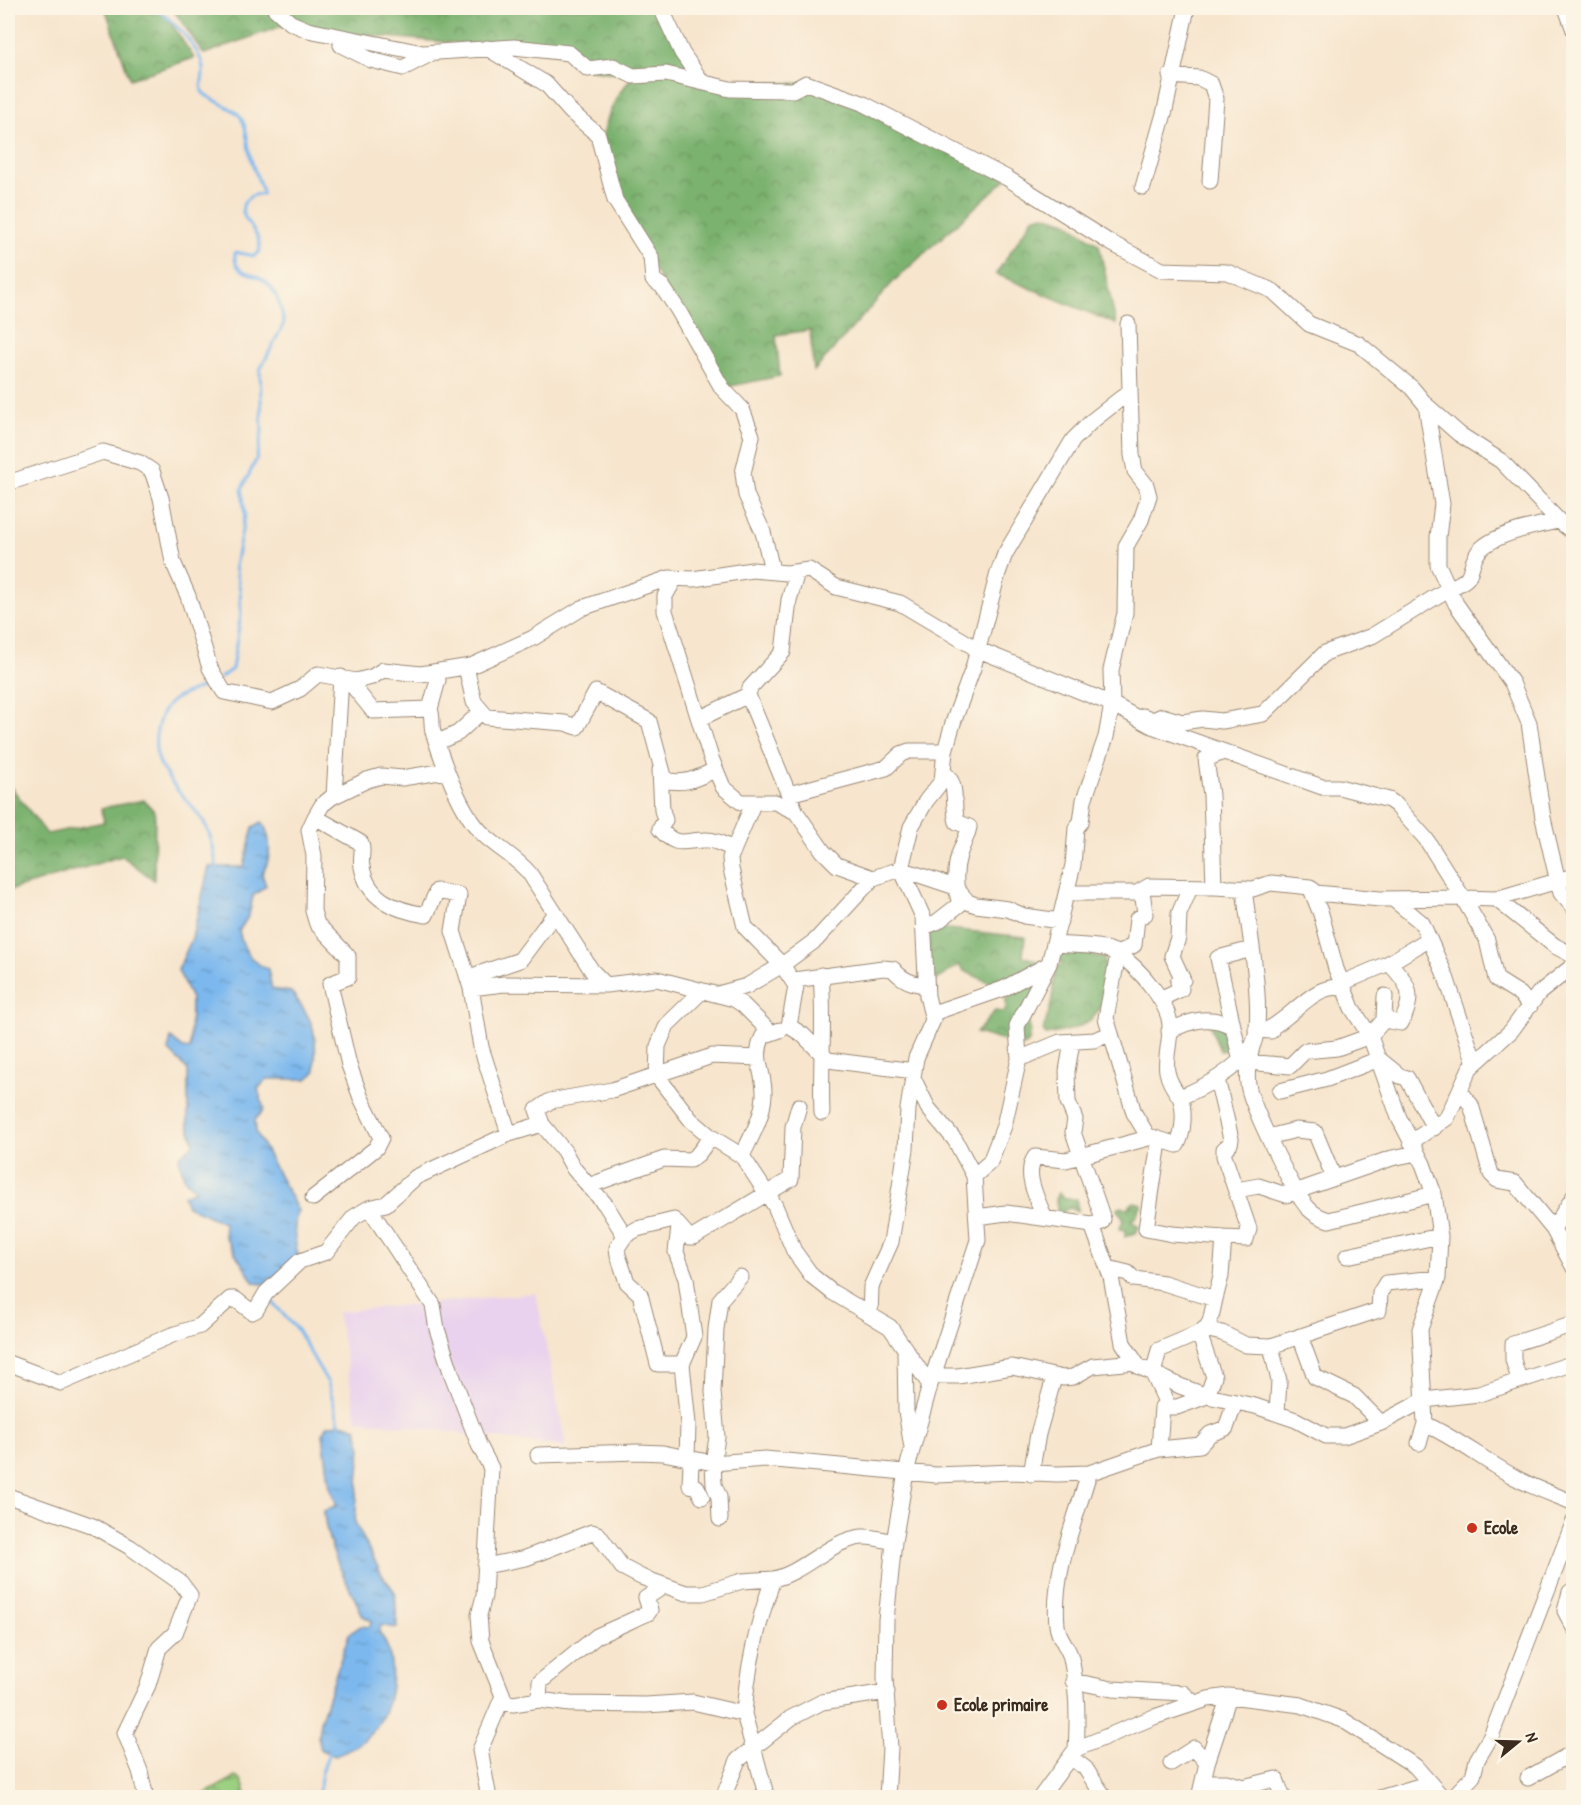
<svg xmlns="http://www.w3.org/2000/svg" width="1581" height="1805" viewBox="0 0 1581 1805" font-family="'Patrick Hand',sans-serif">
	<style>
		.built { fill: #e9d2ed }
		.forest { fill: url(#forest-crowns); stroke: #5c6e46; stroke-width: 1.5 }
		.wetland { fill: url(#wetland-marsh); stroke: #6b7d50; stroke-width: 1.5 }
		.water { fill: url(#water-ripples); stroke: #5b7186; stroke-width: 1.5 }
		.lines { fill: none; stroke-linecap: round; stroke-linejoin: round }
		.stream { stroke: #7bb8ee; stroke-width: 3 }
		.minor-casing { stroke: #998876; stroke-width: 17 }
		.minor { stroke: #fff; stroke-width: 15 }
		.poi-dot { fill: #c8321e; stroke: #fcf5e5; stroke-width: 2 }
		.labels { text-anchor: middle; stroke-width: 4.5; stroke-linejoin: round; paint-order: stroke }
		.poi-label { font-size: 18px; font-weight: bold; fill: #3b2a1e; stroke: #fcf5e5; text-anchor: start }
	</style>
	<defs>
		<pattern id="forest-crowns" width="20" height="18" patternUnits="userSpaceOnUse" patternTransform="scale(1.5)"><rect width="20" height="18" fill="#7cb26f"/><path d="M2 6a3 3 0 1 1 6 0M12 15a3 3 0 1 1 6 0" fill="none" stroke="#67915b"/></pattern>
		<pattern id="wetland-marsh" width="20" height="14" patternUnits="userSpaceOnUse" patternTransform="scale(1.5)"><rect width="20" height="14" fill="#9bd081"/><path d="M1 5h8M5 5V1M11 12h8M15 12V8" fill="none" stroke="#80a969"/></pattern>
		<pattern id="water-ripples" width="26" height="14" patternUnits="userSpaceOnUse" patternTransform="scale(1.5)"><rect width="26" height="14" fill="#7bb8ee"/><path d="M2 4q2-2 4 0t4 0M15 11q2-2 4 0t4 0" fill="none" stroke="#6696c0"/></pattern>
	</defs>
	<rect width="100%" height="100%" fill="#fcf5e5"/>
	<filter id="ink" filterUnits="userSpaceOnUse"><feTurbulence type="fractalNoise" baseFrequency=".0167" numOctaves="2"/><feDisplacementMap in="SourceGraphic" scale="12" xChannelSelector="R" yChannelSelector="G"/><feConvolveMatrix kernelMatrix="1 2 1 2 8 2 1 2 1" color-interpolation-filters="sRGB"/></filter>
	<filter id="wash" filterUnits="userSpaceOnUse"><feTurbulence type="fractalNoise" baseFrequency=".008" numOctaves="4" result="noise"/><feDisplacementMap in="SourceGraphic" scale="24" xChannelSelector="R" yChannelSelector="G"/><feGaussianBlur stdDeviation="1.35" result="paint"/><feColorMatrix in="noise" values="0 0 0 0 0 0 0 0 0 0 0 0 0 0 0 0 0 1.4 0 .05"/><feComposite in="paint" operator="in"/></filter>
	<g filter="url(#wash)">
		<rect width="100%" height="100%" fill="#f7e5cd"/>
		<!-- built -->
		<path class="built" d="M536,1293l30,154 -209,-27 -20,-108z"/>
		<!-- forest -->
		<path class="forest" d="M105,8h39l1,4 20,2 29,44 -64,21z
			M172,8h96l17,17 -81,29z
			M287,8h375l40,74 104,1 201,95 -113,103 -80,90 -4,-41 -34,5 4,41 -58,12 -96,-168 -25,-79 8,-27 9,-19 15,-19 -45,-7 -19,-16 -261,-23z
			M1044,215l23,7 32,23 17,79 -120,-50 37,-56z
			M8,783l39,51 57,-12 -3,-14 43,-8 11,12 -1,68 -32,-24 -114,35z
			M928,927l97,10 -2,19 19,7 -43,24 -35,-16 -5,-6 -28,19 6,6 -2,15 -4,-7z
			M1060,948l44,10c6,52 -6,69 -58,77l-3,-4 8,-26 5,-37 6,-4v-3l-7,-2z
			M1039,981l-2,20 -9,22 3,8 -2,11 -6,4 -47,-13 19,-22 8,1 3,-3v-11z
			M1214,1022l16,12 -4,16 -6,1 -11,-28z
			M1059,1193l6,6h12v12l-8,-3 -11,6 -2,-14z
			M1134,1202l8,2 -6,13 -5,3 8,7 -3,6 -11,4v-7l-6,-1 5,-10 -7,-10 4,-3 6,2z"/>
		<!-- wetland -->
		<path class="wetland" d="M235,1777l7,4 5,16h-48z"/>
		<!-- water -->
		<path class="water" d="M262,822c10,16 10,36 0,52l4,12 -13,10 -4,19 -10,16c4,18 11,31 29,38l4,20 19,3c26,32 25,40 24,80l-8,7h-40l-9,10 6,20 -9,11 1,12 42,79c-6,15 -3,33 1,48l-35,25 -10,-1 -29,-46 -1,-14 -37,-17 -4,-11 13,-5 -12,-12 -5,-21 15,-14 -6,-19v-54l-20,-20 3,-12 12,10 7,1 1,-50 -13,-29 14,-32 17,-71h35l9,-40z
			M345,1424l12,4 4,19 -6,75 27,53 13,17 2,36 -16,-3 -2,7c20,26 15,77 -8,101 -11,12 -22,18 -36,23l-14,-6 -3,-14 2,-14 29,-88 12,-8 8,1 3,-6 -9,-5c-15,-34 -37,-67 -39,-105l13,-6 -7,-17 -7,-54 5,-9z"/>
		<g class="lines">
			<!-- stream -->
			<path class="stream" d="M151,8c17,5 50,41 52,60 1,7 -3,16 -1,23 1,6 31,16 37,24 9,11 8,31 12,44 3,12 9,23 12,35 -4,1 -10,0 -13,3 -18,12 2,29 7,39 2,5 3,9 3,15l-6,5 -19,-4c-2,22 14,19 28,28 14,9 18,28 21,43l-24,47 2,62 -6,28 -14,29 3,26 -10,51 5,24 1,24 -9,55 -11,8
				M213,682c-12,7 -27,10 -38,17 -12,8 -15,18 -18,31 -9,40 26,61 46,91 9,14 11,32 14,48
				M269,1298l28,32 31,53 12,43
				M318,1798l4,-26 8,-22"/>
		</g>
	</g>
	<g filter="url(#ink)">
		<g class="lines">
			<!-- minor casing -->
			<g class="minor-casing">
				<path id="minor" d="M274,8l17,15 17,7 115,23 91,-6 55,6 19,16 25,-3 20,10 33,-2 64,15 63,1 13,-7 56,20 145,75 102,64 53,28 65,2 46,19 36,33 50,20 53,44 14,17 33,29 42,27 58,60 15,12
					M661,8l21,45 20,29
					M1566,8l8,22
					M341,45l30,15 32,8 31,-16
					M487,48l59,36 25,28 27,23 17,65 36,57 2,23 9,6 16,24 44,78 20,21 10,27 -9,37 3,22 17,37 9,38
					M1170,76l29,2 12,6 5,15 -6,82
					M1143,187l22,-77 22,-102
					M1426,405l16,99 -4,33v28l18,39 56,79 17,40 14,95 15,64 3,11 13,15
					M8,483l95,-31 37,11 12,8 9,27 12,64 15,34 22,72 14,24 48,10 28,-13 18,-15 38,7 16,-4 11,-7 38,4 50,-8 62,-28 49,-30 87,-30 24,1 59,-9 35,3 22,-3 27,17 64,16 79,47 133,54 40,22 170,61h17l50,13 7,5 30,34 37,59 33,1 78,-23
					M674,580l-9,16v15l46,147 12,29 18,15h34l21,10 27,39 14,14 36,13
					M466,667l8,35 13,15 78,6 12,4 19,-35 53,29 16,59c21,5 32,-2 50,-10
					M348,680l25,31 57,-2c3,8 1,15 3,23 10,30 27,81 51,103 15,14 33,23 46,39l62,97 14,14
					M430,709l8,-29 -2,-7
					M1143,716l10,4 9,-4 20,6 21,-3 19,2 41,-7 62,-61 47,-17 78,-48c28,-12 15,-14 27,-34 11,-19 61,-29 82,-33
					M699,719l49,-24
					M438,742l20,-9 23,-21
					M1221,753l-15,6 5,36 3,92 39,2 18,-6 39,4 11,27 15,55 16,39 18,28 29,82 24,46 11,30 6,42 -2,42 -18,51 5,95 -6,19
					M660,770l2,40 3,10 -5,9c17,20 24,11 45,11 9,-1 19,5 28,9
					M789,794l97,-26 15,-14 8,-3h36
					M334,796l7,-119
					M796,812l-48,-117 2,-7 33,-36 6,-52 8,-28
					M315,817l46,26c3,7 -1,15 1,24 6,33 33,43 64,48l11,-24 22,4 -6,36 18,57 10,59 28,87
					M1310,887l6,6 64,6 83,-1 24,42 9,39 24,15 10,12
					M1066,893h71l12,-7 65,1
					M1393,899l29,24 24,54 29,86
					M1496,899l59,47 19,10
					M924,927l13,-5 23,-18c-5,-16 -6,-32 -1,-49 3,-10 8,-17 10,-28l-12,-5c-5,-16 2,-39 -13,-49
					M1055,944c19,2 47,0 63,10 20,13 53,50 52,74 -1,31 -12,41 10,69
					M821,975c4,46 -1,92 1,138
					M469,977l51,-17 35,-47
					M794,980l89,-12 10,1c9,11 19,15 33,16
					M1342,983l47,-20 40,-24
					M471,988l33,-4 102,1 51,-6 77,20 9,6 28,28
					M702,991l-35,34 -9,21 -1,30 34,44 20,17 31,19 33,50 19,45 18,25 20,16 58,35 40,58
					M718,994l29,-8 35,-21 -37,-38 -14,-58 -1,-11 23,-54
					M1160,999l21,-10 -3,-7 5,-2 -11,-24 6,-18 1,-24 11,-26
					M933,1013l70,-24 46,-25
					M1384,1020l1,-24
					M789,1026l7,-40 -14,-21 34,-25 57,-62 28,-9 54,18 13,15 8,3 32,4 16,7 36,5
					M789,1026l14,9 25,25 86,11
					M1256,1030l15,1 -1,-3c24,-12 47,-48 74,-39
					M1169,1031c22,-11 42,-17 64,-4
					M1111,1034l23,79 15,25
					M1072,1042l-5,29 1,31 7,17 -2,13 30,87 -1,3 -10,3
					M1252,1047c-3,12 -6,24 -4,37 2,20 47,112 61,125 5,5 13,9 20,11l105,-26
					M1240,1058l-22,-100 34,-9
					M1019,1059l41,-17 34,-2 17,-6 -5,-16 12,-64 16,-9 3,-26 8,-5 -3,-24
					M1249,1062l41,4 15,-15 32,-3 33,-12 14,-16 17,3c15,-28 8,-39 -12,-60
					M913,1078l15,30 27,32 19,36
					M1280,1091l47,-12 52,-20 21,17 7,2 27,50
					M1461,1092l10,13 20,69 6,6 18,3 38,46
					M542,1124l22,27 10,18 31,35 20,32 12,-7 37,-9 15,17h5l97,-58 2,-52 6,-21
					M1268,1137l28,-7 19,2 19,46
					M1159,1142l-13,87 26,5 52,4
					M1411,1142l36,-24 23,-50 41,-37 28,-38 35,-28
					M742,1156c9,-19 21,-39 22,-61 1,-23 -12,-36 -1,-59l17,-6
					M588,1186l76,-27 26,1 8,-6 13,-17
					M1236,1190l23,-4 27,9 106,-37 25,-5
					M1574,1196l-21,33 21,39
					M313,1198l63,-50 5,-10 -20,-40 -12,-33 -19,-81 18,-7v-21l-31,-32 -4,-13 1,-55 -5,-26 6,-13 7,-12 10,-8 35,-17 14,-4 21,2 44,-7
					M369,1208l64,97 4,24 15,46 27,70 12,23 -7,128 -5,19 2,26 22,55 -23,54 9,48
					M977,1217l29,-4 86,12 19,52 12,66 15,23 42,20 27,10 48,10 41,14 30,16h18l37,-13 43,-23 55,-6 95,-31
					M1044,1217c-6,-18 -21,-42 -9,-60l31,3 86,-23 25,8c7,-12 8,-35 3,-48 23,-9 56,-27 71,-49 17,-25 -4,-127 -7,-160
					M679,1227l-3,25 10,27 8,58 -12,27 6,60 -1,34 4,5 -1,22 7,2 5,10
					M625,1236l-8,12 1,7 9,27 13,12 18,70h24
					M1347,1256l93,-20
					M1108,1268l20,5 6,6 30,4 51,16 -5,23 -6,9
					M1215,1299l6,-23 3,-38 22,1 3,-10 -25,-73v-7l6,-5 1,-5 -14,-60
					M870,1315l1,-28 20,-45 15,-93 2,-40 8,-51 17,-38 -6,-24 -4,-79 -22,-48 10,-42 15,-26 16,-20 3,-30 8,-28 20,-55 25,-95 7,-19 68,-114 19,-19 37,-29
					M1204,1329l18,4 24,12 25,1 108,-36 1,-17 6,-10 52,-5
					M1204,1331l-3,8 13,38 -7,19 -30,11h-15l6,-1 -15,-32 6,-24z
					M1300,1336l15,41 39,19 27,27
					M1271,1346l8,35 -2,32
					M905,1350l1,61 6,37
					M8,1363l53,20 111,-48 28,-9 30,-27h5l17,13 4,-2 10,-17 34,-32 26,-9 28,-35 15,-9 17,-4 30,-27 93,-43 33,-10 -5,-14 13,-9 62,-11 100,-34 46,2
					M934,1376h24l54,-9 51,11 10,-1 20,-11 42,-4
					M1519,1379l-6,-19v-16l61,-20
					M1425,1424c33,15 61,38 93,55 17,9 37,16 56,24
					M1159,1449l3,-42
					M538,1455l100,-3 25,1 50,10 52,-4 171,16 77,-3 44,2 32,-1 70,-24 41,-4 10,-11 16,-6 9,-25
					M1031,1474l7,-40 16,-56
					M8,1496l85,30 37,21 51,36 9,12 -15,38 -16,15 -11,37 -23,48 15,38 6,27
					M720,1519l-1,-22 -5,-12 -1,-22 4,-26 -4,-45 3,-63 4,-29 20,-23
					M485,1566l41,-8 66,-26 6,2 24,33 19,10 45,16h17l39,-12 31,-2
					M1570,1592l-5,19 9,17
					M1073,1681l39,8 71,4 11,10
					M539,1700l1,-18 57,-46 51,-23 2,-3 -4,-12 18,-12
					M501,1702l12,2 26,-4 31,4 76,1 47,-3 51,12c3,-46 14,-92 29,-135 31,-6 57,-39 89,-42 10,-1 22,3 32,5
					M744,1714l23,84
					M1076,1749c2,-29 1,-63 -5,-91 -3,-12 -13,-20 -14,-33 -5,-51 18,-104 32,-152
					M1070,1757l15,11 20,30
					M1171,1763l23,-15 13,15
					M1528,1778l46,-26
					M1204,1782h22l17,5 33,-8 7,19
					M723,1798l15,-38 53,-42 31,-16 65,-10
					M887,1798l3,-50 -5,-70 1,-58 8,-78 12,-70 24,-87 48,-145 -4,-64 16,-14 14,-36 15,-67 -2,-33 32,-62 24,-99 3,-37 5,-6 3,-22 22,-63 6,-33 -1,-34 14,-57 1,-67 15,-26 8,-24 -3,-11 -11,-14 -3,-16 -4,-131
					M974,1798h3
					M1040,1798l36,-49 78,-32 54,-18 21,-3 72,9 42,15 72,46 28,32
					M1199,1798l8,-35 22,-67
					M1380,1798l50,-15
					M1452,1798l21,-22 4,-16 14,-24 83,-215"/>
			</g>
			<!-- minor -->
			<use href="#minor" class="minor"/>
		</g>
	</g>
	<!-- markers -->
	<g class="poi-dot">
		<circle cx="1472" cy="1528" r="6"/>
		<circle cx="942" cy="1705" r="6"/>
	</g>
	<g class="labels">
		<!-- poi labels -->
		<g class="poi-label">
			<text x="1484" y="1534">Ecole</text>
			<text x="954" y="1711">Ecole primaire</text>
		</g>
	</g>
	<!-- margin -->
	<rect width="1581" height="1805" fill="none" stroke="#fcf5e5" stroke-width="30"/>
	<!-- north arrow -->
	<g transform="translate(1518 1742) rotate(71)" stroke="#fcf5e5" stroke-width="4.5" paint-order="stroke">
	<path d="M0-4.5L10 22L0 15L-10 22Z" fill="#3b2a1e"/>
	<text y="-9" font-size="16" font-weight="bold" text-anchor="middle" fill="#3b2a1e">N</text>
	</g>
</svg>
